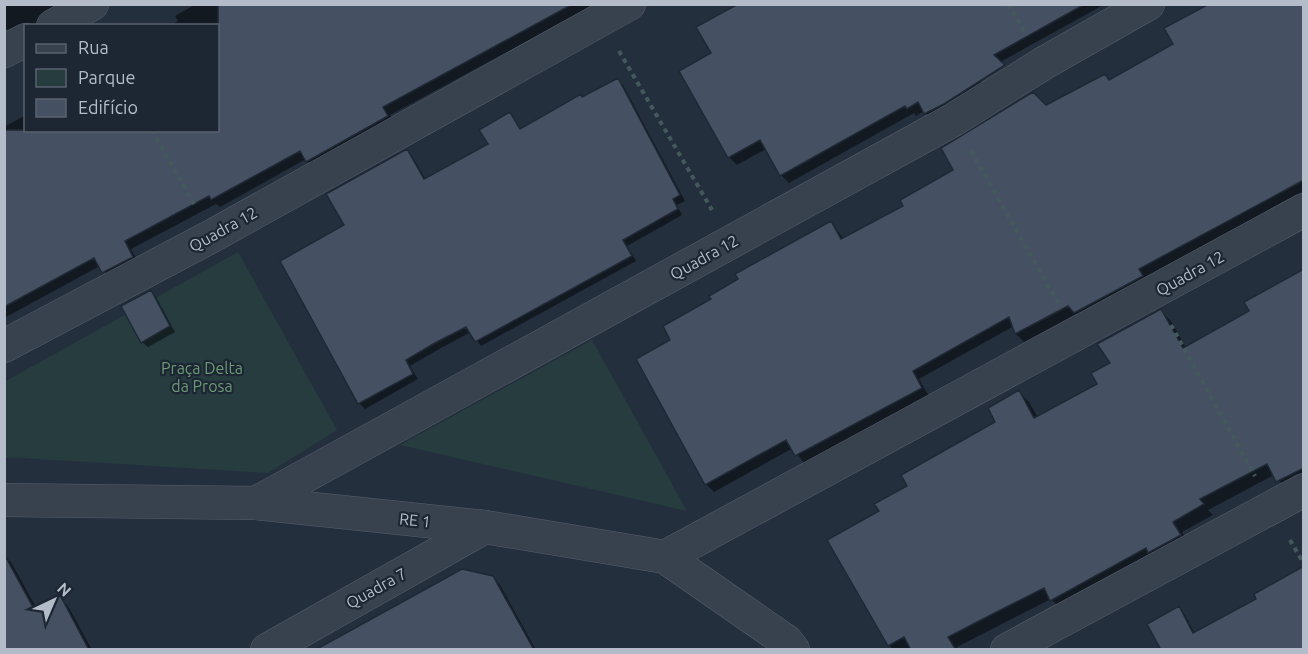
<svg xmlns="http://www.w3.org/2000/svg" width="1308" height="654" viewBox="0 0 1308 654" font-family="Ubuntu,sans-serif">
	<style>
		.green { fill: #263c3f }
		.shadow { fill: #0007 }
		.building { fill: #455162; stroke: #1f2835; stroke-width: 1.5 }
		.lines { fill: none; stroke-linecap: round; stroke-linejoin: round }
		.minor-casing { stroke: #565f6c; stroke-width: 34 }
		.tertiary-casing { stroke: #565f6c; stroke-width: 34 }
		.path { stroke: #44595c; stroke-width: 4; stroke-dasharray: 4.5 4.5; stroke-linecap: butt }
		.minor { stroke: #38414e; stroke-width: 33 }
		.tertiary { stroke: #38414e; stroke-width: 33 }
		.labels { text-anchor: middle; stroke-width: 4.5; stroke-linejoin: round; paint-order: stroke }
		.street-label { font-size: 16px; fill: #b4bcc9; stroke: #1d2633 }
		.park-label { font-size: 16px; fill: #6b9a76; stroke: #1d2633 }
	</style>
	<rect width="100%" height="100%" fill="#242f3e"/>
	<!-- green -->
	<path class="green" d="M238,252l99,178 -69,43 -263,-16 -1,-75z
		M592,340l95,171 -287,-66z"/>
	<!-- shadow -->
	<path class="shadow" d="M4,4h67l-57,32 -10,-9z
		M196,4h400l-206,111 5,9 -80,45 -9,-10 -86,48 -4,-3 -85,45 9,16 -29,15 -11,-14 -96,52v-191l22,-12v15h192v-104h-49l9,-5 -3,-5z
		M741,4h364l-128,71 9,15 -52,31 -10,-10 -8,5 -2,-3 -125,70 -8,-8 -15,-26 -29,16 -8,-8 -16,-104z
		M1304,4v187l-158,86 4,7 -67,36 -7,-6 -52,28 -8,-8 -2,-8 -95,53 10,17 -125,67 -11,-15 -79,44 -8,-8 -34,-143 41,-41 118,-77 13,16 61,-33 141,-99 59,-31 5,5 65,-36z
		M618,80l5,5 62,116 -8,4 5,10 -55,31 9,15 -155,85 -10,-14 -30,16 -31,18 8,13 -53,30 -6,-6 -13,-177 61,-75 5,5 14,24 64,-35 20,-31 11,16z
		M1304,270v213l-16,8 -14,-16 -66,35 5,5 -31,17 8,14 -128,64 -11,-11 -94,48 1,3h-65l-4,-5 -8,-134 28,-25 88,-64 22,-30 10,10 9,16 61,-33 13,-22 49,-52 10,10 15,27 66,-37z
		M150,291l6,6 19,35 -27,15 -6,-5z
		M4,555l7,7 26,47 22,-12 9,9 24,44h-88z
		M492,577l8,8 36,65h-217z
		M1258,599l46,51h-148l5,-3 17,-39 7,7 10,19z"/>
	<!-- building -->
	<path class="building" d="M218,4h355l-190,103 5,9 -82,46 -6,-11 -89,49 -2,-4 -84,45 8,16 -31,16 -8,-15 -90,49v-177h214z
		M738,4h347l-91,51 11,10 -61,39 -20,10 -6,-12 -11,7 -2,-3 -125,70 -20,-36 -32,18 -49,-87 32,-18 -15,-26z
		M1209,4h95v176l-165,89 4,7 -69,37 -6,-7 -53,28 -6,-17 -96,54 9,17 -127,68 -9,-16 -81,45 -69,-126 34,-19 -7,-14 48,-27 -2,-3 29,-17 -3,-5 96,-53 10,18 62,-33 -3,-6 53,-30 -12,-22 92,-56 13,13 59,-31 4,6 64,-36 -9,-16z
		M618,78l62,117 -7,4 5,10 -55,31 9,16 -157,86 -9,-15 -31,16 -29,17 7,14 -55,30 -78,-143 64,-36 -18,-31 81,-45 17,30 64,-35 -9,-14 31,-18 10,17 61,-35 1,3z
		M1304,269v199l-28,14 -9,-18 -67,35 4,5 -31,18 8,13 -33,18 -2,-5 -96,53 -6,-13 -63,32 -33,17 8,13h-45l-7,-13 -16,9 -61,-106 52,-29 -5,-7 33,-18 -6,-11 94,-53 -7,-14 31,-18 15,28 63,-34 -6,-11 19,-10 -13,-19 64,-35 22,39 66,-37 -5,-9z
		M151,290l19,36 -29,17 -20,-37z
		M4,554l30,55 26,-14 29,55h-85z
		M1304,566v84h-143l-14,-26 32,-18 14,27 63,-34 -2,-5z
		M462,569l31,7 41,74h-219z"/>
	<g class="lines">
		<!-- minor casing -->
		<g class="minor-casing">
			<path id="minor" d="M53,26l39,-22
				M4,51l22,-11
				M4,346l208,-110 417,-232
				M256,503l697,-383 91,-57 104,-59
				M665,557l639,-347
				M267,650l218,-123
				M1007,650l297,-160"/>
		</g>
		<!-- tertiary casing -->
		<g class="tertiary-casing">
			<path id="tertiary" d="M4,500l252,3 229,24 180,30 121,84 7,9"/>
		</g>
		<!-- path -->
		<path class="path" d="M1008,4l17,28
			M619,51l93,159
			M152,130l42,74
			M971,151l87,152
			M1171,325l84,151
			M1290,540l14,24"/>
		<!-- minor -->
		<use href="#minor" class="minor"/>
		<!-- tertiary -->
		<use href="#tertiary" class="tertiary"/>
	</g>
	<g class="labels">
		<!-- street labels -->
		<g class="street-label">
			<text transform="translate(223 229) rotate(-29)" y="6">Quadra 12</text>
			<text transform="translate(704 257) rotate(-29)" y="6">Quadra 12</text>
			<text transform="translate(1190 273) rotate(-29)" y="6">Quadra 12</text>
			<text transform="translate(415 520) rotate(6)" y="6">RE 1</text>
			<text transform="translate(376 588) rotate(-29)" y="6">Quadra 7</text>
		</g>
		<!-- park labels -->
		<g class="park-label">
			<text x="202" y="374">Praça Delta<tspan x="202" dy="18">da Prosa</tspan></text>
		</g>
	</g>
	<!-- border -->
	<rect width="1308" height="654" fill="none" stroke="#b4bcc9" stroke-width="12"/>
	<!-- legend -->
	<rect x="24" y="24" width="195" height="108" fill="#1d2633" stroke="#59626f" stroke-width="1.5"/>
	<rect x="36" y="44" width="30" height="9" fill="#38414e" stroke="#59626f" stroke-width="1.5"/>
	<text x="78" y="54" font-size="18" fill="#b4bcc9">Rua</text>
	<rect x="36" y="69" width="30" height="18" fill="#263c3f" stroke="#59626f" stroke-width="1.5"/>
	<text x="78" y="84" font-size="18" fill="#b4bcc9">Parque</text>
	<rect x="36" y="99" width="30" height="18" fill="#455162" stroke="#59626f" stroke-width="1.5"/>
	<text x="78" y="114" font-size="18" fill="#b4bcc9">Edifício</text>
	<!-- north arrow -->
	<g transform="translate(54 600) rotate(44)" stroke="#1d2633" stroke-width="4.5" paint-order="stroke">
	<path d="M0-4.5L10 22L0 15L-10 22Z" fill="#b4bcc9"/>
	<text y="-9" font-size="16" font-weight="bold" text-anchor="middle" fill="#b4bcc9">N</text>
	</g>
</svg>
